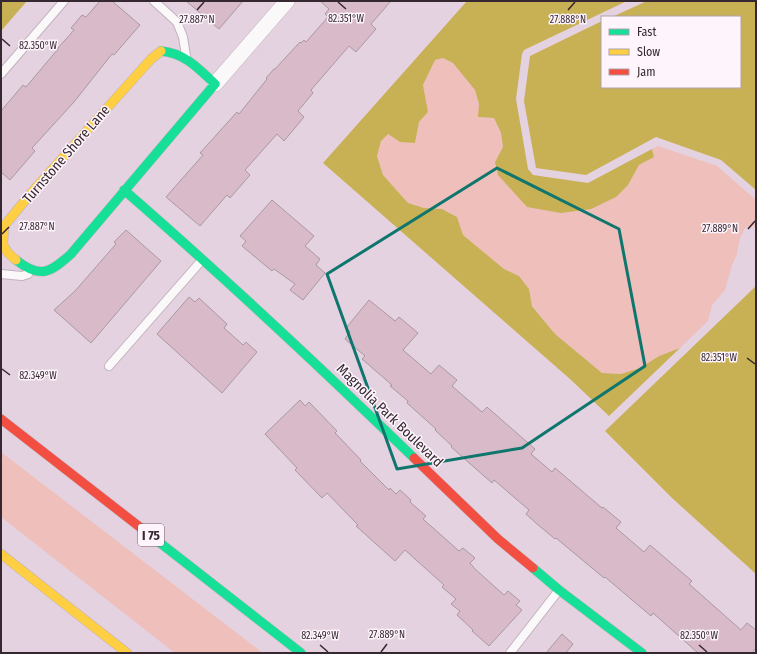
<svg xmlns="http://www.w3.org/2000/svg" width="757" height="654" viewBox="0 0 757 654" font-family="'Fira Sans Condensed',sans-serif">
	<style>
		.green { fill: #eebfbb }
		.water { fill: #c8b054 }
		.building { fill: #d8bac9; stroke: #a899a2 }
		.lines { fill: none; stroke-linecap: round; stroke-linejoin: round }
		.lane-casing { stroke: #c1b2bd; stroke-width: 10 }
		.street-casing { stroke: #c1b2bd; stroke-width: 16 }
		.fast-casing { stroke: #c1b2bd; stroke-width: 10 }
		.slow-casing { stroke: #c1b2bd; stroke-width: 10 }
		.jam-casing { stroke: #c1b2bd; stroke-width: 10 }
		.lane { stroke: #fbf8fa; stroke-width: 8 }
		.street { stroke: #fbf8fa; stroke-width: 15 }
		.fast { stroke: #16e098; stroke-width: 9 }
		.slow { stroke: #ffcf43; stroke-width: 9 }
		.jam { stroke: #f24e42; stroke-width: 9 }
		.marked { fill: none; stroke: #0f766e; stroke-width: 3; stroke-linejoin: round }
		.ticks { fill: none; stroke: #352831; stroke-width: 1.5 }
		.labels { text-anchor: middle; stroke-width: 3; stroke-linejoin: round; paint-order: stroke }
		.shield { fill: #fef4fb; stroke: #71656e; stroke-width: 1 }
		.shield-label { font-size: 13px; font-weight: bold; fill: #352831 }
		.street-label { font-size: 14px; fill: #352831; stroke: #fef4fb }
		.ticks-label { font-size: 10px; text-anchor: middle; fill: #352831; stroke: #fef4fb; stroke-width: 3; stroke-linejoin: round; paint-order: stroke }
	</style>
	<rect width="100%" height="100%" fill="#e5d2e0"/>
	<!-- green -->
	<path class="green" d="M443,58l10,5 22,27 4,14v13l15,1 7,15 2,14 -8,15 32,45 101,-22 11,-20 15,-8 -2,-8 6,-3 59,20 39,34v26l-11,2 -5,10 -3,16 -5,11 -7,25 -13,15 -4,16 -28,27 -21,8 -19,12 -19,6 -19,-1 -47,-39 -23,-29 -3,-16 -10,-13 -15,-7 -41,-34 -6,-18 -15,-8 -18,-1 -16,-5 -25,-28 -6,-19 4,-15 7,-8 27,10 4,-21 9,-10 -5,-27 12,-25z
		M1,452l262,201h-88l-174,-136z"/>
	<!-- water -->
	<path class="water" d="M1,1h26l-26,30z
		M467,1h160l-103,49 -2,4 -6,45 12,70 5,6 55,8 64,-34 2,8 -15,8 -11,20 -12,12 -25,12 -30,4 -34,-6 -29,-32 -3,-13 8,-15 -2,-14 -7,-15 -16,-1 1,-13 -4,-14 -22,-27 -10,-5 -8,2 -12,25 5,27 -9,10 -4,21 -15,-1 -12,-8 -7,7 -4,15 6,19 25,28 16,5 18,1 15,8 6,18 41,34 15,7 10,13 3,17 23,28 47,39 19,1 19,-6 19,-12 21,-8 -71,68 -39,-37 -247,-216z
		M647,1h109v189l-35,-30 -65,-23 -70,38 -50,-7 -12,-67 6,-45 72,-35v66h138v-70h-128z
		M756,286v288l-84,-76 -67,-67z"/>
	<!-- building -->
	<path class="building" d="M100,1h12l28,24 -26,30 -2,-1 -38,48 -42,46 3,3 -25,29 -9,-8v-61l22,-26 3,2 32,-38v-1l16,-18 -3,-2 11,-13 4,2z
		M186,1h57l-24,28z
		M320,1h71l-20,23 5,5 -20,23 -7,-6 -38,44 2,3 -15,18 6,6 -20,24 -7,-7 -32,36 5,5 -20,23 -3,-3 -27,31 -34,-29 37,-42 -3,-2 37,-41 2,2 28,-35 -1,-1 8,-9h1l25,-27 1,1 3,-3 2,2 22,-25 -3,-3 4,-5z
		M272,200l42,36 -9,10 15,13 -4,6 9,8 -22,27 -13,-10 5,-6 -21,-15 -2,2 -30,-25 4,-5 -6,-5z
		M126,230l35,31 -70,82 -37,-33 21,-19 41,-47 -2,-2z
		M189,297l6,5 4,-4 28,26 -3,4 19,17 3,-3 11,10 -35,41 -65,-59z
		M369,300l26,21 4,-4 19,16 -15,17 28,24 8,-9 18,15 -5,6 30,26 5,-5 48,42 -4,5 21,18 3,-4 47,40 1,-1 18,15 -5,6 28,24 6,-7 42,36 -3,3 52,46 6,-7 9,7v18l-4,5h-54l-45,-40 -2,3 -46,-39 -1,1 -48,-40 -1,1 -18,-15 -11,-10 3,-4 -35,-30 -2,3 -41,-36 1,-1 -17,-16 1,-1 -29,-26 1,-2 -18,-15 2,-1 -30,-26 3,-3 -20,-17 5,-7 -4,-4z
		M300,400l5,6 4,-4 28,29 -2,2 26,27 -1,1 29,29 1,-2 6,6 4,-4 11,10 -1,2 16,14 -3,3 36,32 4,-3 12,10 -5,5 5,6 29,26 4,-4 12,10 -4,4 6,5 -33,36 -17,-15 1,-1 -16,-15 3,-4 -9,-7 5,-5 -14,-12 2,-2 -39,-35 -10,11 -39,-35 2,-1 -31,-32 -5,5 -27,-28 2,-2 -32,-34z
		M562,634l11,10 -7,9h-20z"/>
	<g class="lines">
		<!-- lane casing -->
		<g class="lane-casing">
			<path id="lane" d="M154,1l23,21 6,15 3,19
				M1,74l63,-73
				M1,274l21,2 6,-2
				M109,366l93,-106
				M510,653l49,-63"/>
		</g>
		<!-- street casing -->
		<g class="street-casing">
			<path id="street" d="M215,84l72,-83"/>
		</g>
		<!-- fast casing -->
		<g class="fast-casing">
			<path id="fast" d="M124,190c99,86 195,176 290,268
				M16,260c24,19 34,13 55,-6l144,-170c-16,-15 -30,-31 -54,-33
				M150,535l151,118
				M533,568l26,22 83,63"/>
		</g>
		<!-- slow casing -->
		<g class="slow-casing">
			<path id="slow" d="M16,260l-8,-7 -5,-8 1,-19 28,-34 119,-133 10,-8
				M1,554l126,99"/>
		</g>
		<!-- jam casing -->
		<g class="jam-casing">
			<path id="jam" d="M1,419l149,116
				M414,458l84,81 35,29"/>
		</g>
		<!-- lane -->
		<use href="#lane" class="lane"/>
		<!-- street -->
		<use href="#street" class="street"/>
		<!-- fast -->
		<use href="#fast" class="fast"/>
		<!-- slow -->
		<use href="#slow" class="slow"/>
		<!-- jam -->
		<use href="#jam" class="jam"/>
	</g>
	<!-- marked area -->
	<path class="marked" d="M497,168l122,61 26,137 -123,82 -125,21 -70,-195z"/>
	<!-- ticks -->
	<path class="ticks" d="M338,2l8,7M197,10l7,-8M568,10l7,-8M2,39l8,7M748,229l7,-8M2,234l7,-7M747,358l8,6M2,369l8,6M320,645l8,7M699,645l8,7M381,652l6,-8"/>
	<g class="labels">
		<!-- shield labels -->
		<rect class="shield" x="138" y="524" width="26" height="22" rx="3"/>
		<g class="shield-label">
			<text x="151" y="540">I 75</text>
		</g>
		<!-- street labels -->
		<g class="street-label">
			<text transform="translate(66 154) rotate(-49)" y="5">Turnstone Shore Lane</text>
			<text transform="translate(390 415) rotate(44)" y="5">Magnolia Park Boulevard</text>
		</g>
	</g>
	<g class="ticks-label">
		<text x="346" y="22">82.351°W</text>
		<text x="568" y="23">27.888°N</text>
		<text x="197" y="23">27.887°N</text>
		<text x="38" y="49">82.350°W</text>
		<text x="37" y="230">27.887°N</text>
		<text x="720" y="232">27.889°N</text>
		<text x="719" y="361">82.351°W</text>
		<text x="38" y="379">82.349°W</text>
		<text x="387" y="638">27.889°N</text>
		<text x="320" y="639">82.349°W</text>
		<text x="699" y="639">82.350°W</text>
	</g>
	<!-- border -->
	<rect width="757" height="654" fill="none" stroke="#352831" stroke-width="4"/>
	<!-- legend -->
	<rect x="601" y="16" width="140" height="72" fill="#fef4fb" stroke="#aea2aa"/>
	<rect x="609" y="29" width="20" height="6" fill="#16e098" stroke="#aea2aa"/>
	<text x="637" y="36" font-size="12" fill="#352831">Fast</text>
	<rect x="609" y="49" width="20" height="6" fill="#ffcf43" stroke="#aea2aa"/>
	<text x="637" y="56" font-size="12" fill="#352831">Slow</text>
	<rect x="609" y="69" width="20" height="6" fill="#f24e42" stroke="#aea2aa"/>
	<text x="637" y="76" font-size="12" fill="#352831">Jam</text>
</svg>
